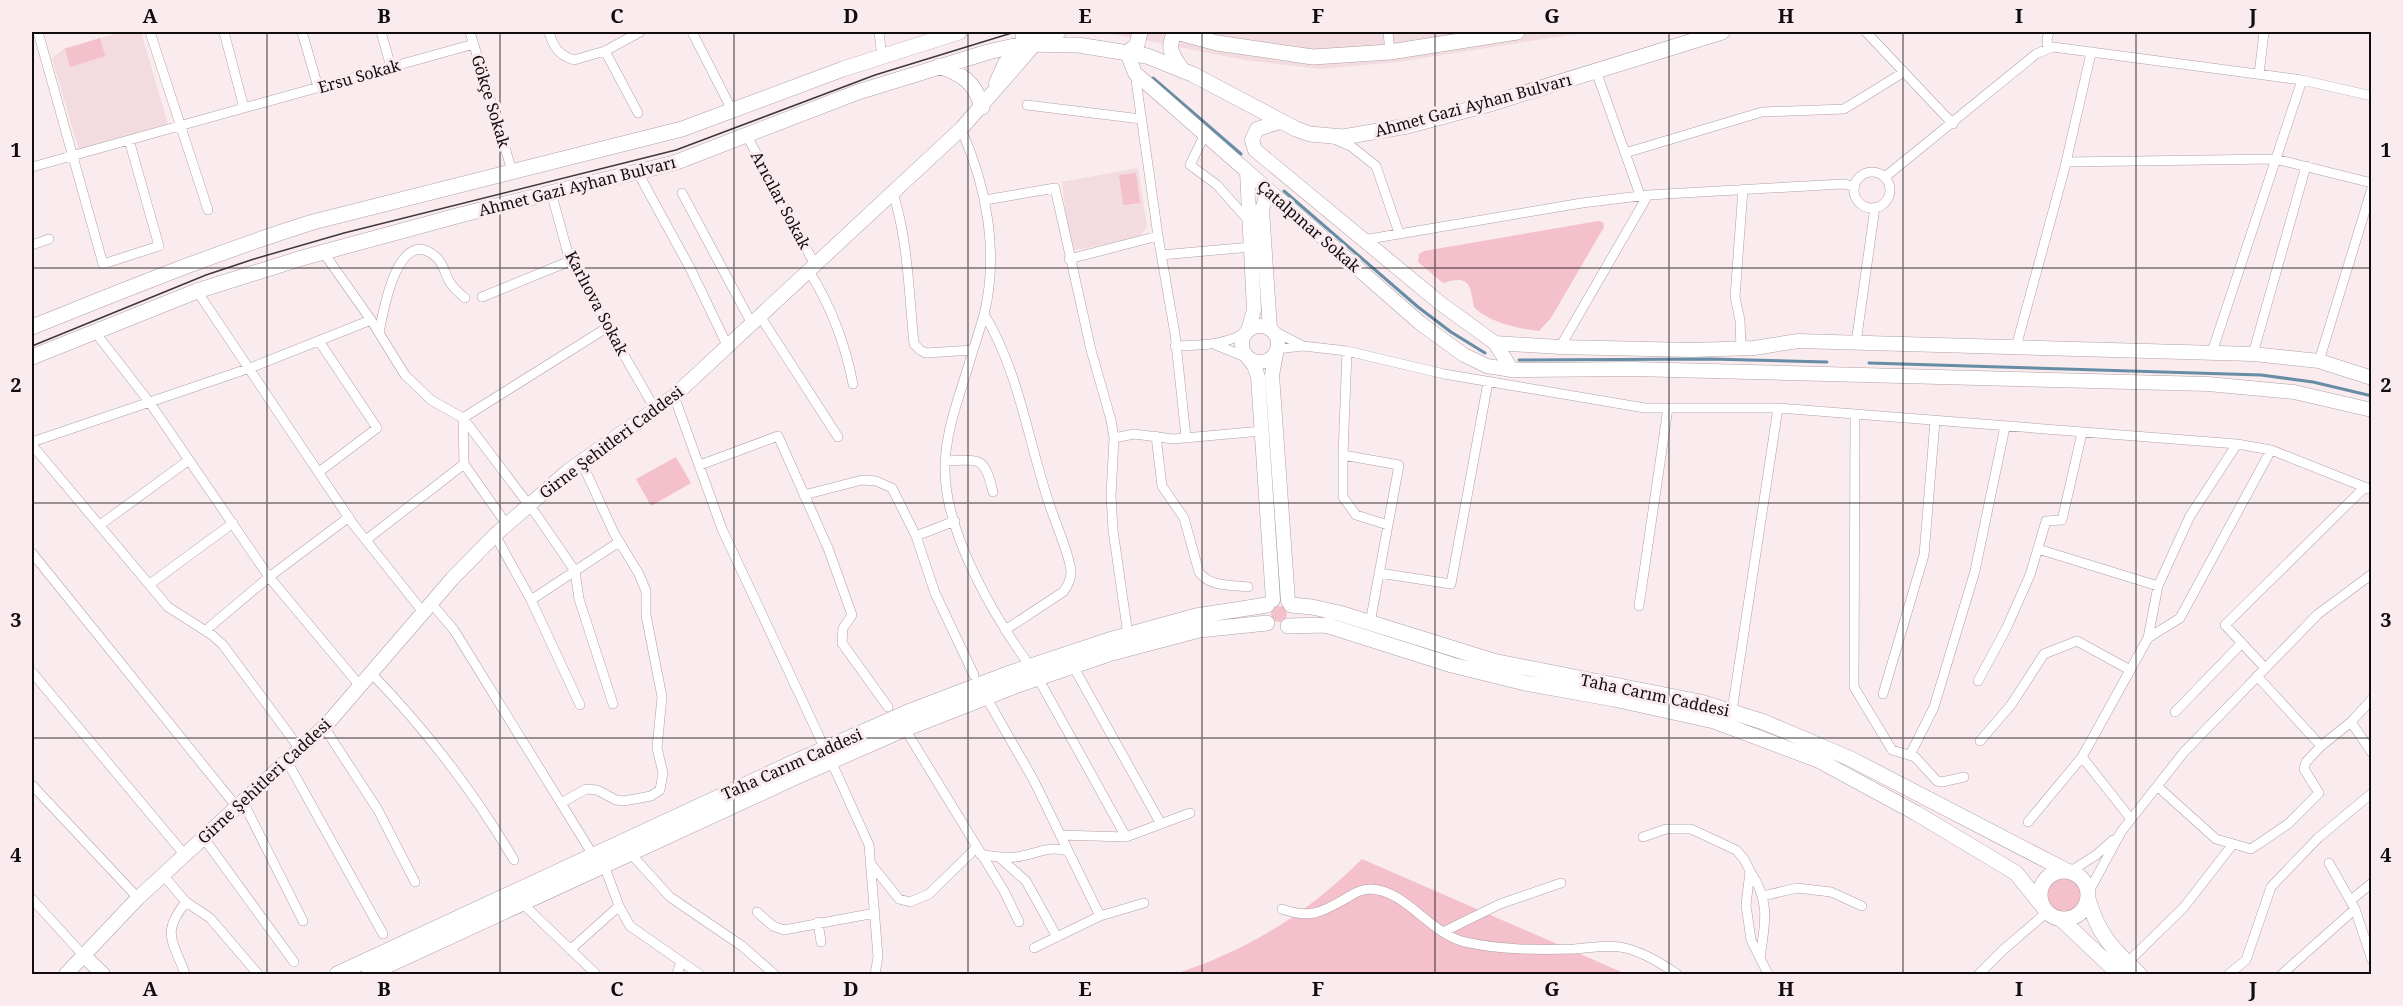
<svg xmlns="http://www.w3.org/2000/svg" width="2403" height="1006" viewBox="0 0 2403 1006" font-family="'Noto Serif',serif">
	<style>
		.built { fill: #f3dce0 }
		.green { fill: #f4c0cb }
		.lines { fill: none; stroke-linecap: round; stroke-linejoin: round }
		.stream { stroke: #678da6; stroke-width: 3 }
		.street-casing { stroke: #afa1a4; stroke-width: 10 }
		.secondary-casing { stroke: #afa1a4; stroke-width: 15 }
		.primary-casing { stroke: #afa1a4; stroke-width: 16 }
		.street { stroke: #fff; stroke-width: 9 }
		.secondary { stroke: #fff; stroke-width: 14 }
		.primary { stroke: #fff; stroke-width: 15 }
		.tram { stroke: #3e3739; stroke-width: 1.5 }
		.grid { fill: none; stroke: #110c0d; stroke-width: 1.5; stroke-opacity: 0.55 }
		.labels { text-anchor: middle; stroke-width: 6; stroke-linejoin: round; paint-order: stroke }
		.street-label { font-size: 16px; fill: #110c0d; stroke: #faebee }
		.neatline { fill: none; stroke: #110c0d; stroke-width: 2 }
		.grid-label { font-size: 20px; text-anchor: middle; font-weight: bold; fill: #110c0d }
	</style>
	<rect width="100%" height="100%" fill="#faebee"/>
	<!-- built -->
	<path class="built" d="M122,32h19l27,92 -89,26 -27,-92 13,-10z
		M1102,32h486l-190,30 -78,7 -75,-9z
		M1138,168l9,59 -10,12 -67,12 -8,-69z"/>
	<!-- green -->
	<path class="green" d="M100,38l5,18 -35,11 -5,-18z
		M1136,173l4,30 -17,2 -4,-30z
		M1598,221l5,1 1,5 -53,91 -12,13c-20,-2 -51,-9 -65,-24 -4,-24 -5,-32 -31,-24l-25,-21 1,-8 5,-3z
		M676,457l15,26 -40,23 -15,-27z
		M1271 614a8 8 0 1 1 16 0a8 8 0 1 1-16 0Z
		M1362,859l264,115h-451c72,-23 133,-61 187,-115z
		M2046 895a18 18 0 1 1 36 0a18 18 0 1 1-36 0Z"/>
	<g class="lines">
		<!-- stream -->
		<path class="stream" d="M1153,78l88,76
			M1284,191l134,116 33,25 34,21
			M1519,360l191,-1 117,3
			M1869,363l392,12 52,7 59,14"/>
		<!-- street casing -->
		<g class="street-casing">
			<path id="street" d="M38,32l65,232 56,-18 -30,-106
				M150,32l58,178
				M224,32l20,76
				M302,32l16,55
				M381,32l10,35
				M470,32l42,139
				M549,32c4,14 9,23 25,28l31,-9 35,-19
				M692,32l40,78
				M879,32l3,25
				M1388,32l2,20
				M1866,32l87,92
				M2048,48l-1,-9 2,-7
				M605,51l33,62
				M1596,71l44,124
				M1135,73l23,163 17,98 11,103
				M2259,74l5,-42
				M1027,105l114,14
				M961,129c26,58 38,124 23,186 -5,17 -11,35 -16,52 -10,33 -23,66 -23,102 0,64 48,146 85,197
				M746,134l69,131
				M1205,134l-15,31 27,20 31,35
				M1334,139l18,8 24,19 23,67
				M1625,153l137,-41 82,-3 60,-37
				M2066,162l209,-3 97,24
				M32,167l442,-123
				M637,171l53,97 38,79
				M1854 190a18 18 0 1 1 36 0a18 18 0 1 1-36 0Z
				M1885,177l151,-123 17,-7 249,33 70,16
				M551,192l19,69 85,148
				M682,193l70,131
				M893,193c15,47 16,101 21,151l6,6 6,3 47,-3
				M985,200l70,-12 36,162 20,70 3,18 -3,58 2,34 15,105
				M1363,240l219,-37 66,-8
				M32,245l17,-6
				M323,252l48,68 34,55 26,25 32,18 75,99 37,54 4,28 34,105
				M1161,255l90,-8
				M1069,259l89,-23
				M809,271c22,35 36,72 44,113
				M197,291l156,233 70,88
				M482,297l88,-36
				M984,314c34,56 43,121 63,183 5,18 23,58 24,74 0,8 -3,15 -8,21l-58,38
				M760,316l78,121
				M1270,329l33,17
				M95,332l55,71 119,174 92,110
				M379,333c4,-21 19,-110 57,-76 7,6 9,16 13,24 4,7 10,12 16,17
				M319,341l58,87 -58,44
				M1856,343l19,-136
				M1216,345l32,13
				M1175,346c27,-1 49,0 73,-15
				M1560,347l88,-152 194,-11 13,2
				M2016,347l48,-176 27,-118
				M1277,349l26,-3 44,5 97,23 201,34h133l459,36 34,6 101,40
				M1741,349l-1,-29 -5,-23 8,-108
				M1347,351l-4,104 56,10 -29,158
				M2212,352l90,-272
				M2253,354l53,-188
				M2319,361l53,-173
				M674,396l48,133 103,220
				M1855,414l-1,273 38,63 23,7 22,24 5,1 22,-5
				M1156,436l6,50 22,32 15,54c10,15 33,13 49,15
				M1114,438l20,-4 39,5 89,-8
				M32,442l218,-74 121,-48
				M32,445l136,162 44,28 11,10 77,104
				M1343,455v42l13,18 32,10
				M945,461c35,-1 39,-6 48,31
				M700,465l78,-29 50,112 24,67 -9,13 -1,15 46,64
				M804,495l58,-15 14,1 16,7 24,48 39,-15
				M100,525l89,-65
				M507,525l-43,-61 -1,-46 145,-91
				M495,535l36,65 49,105
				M916,536l19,57 39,82
				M366,540l98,-76
				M2038,549l120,37
				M32,553l204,253
				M1379,573l72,11 37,-202
				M150,584l83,-61
				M531,600l88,-58
				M431,603l23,27 139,225
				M1639,606l29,-198
				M206,630l63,-53 80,-60
				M2148,638l32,-20 91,-168
				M1073,666l88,158
				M2265,668l-40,-43 140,-138
				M32,672l152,182
				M372,674c55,57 102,118 142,186
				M2257,676l64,70 30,-24
				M1038,678l88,159
				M1978,681l28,-52 24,-54 16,-54 16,-1 20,-87
				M1883,694l41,-139 11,-134
				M986,697l47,82 67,137
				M2372,699l-21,23 21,31
				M1732,711l46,-303
				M2175,712l67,-69
				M324,727l54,83 37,72
				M905,729l99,162 15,31
				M1980,741l31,-36 33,-51 33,-13 53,29
				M1910,755l24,-48 41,-136 30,-144
				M2082,757l49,62
				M287,761l96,173
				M831,761l38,84 9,112 -3,17
				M32,785l106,113
				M2157,786l59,53 35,10 37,-25 31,-31 -15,-24 2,-7 15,-16
				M242,800l61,121
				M561,803l25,-14 11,1 19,10 8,1 27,-5 9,-6 3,-17 -6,-25 5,-51 -16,-82v-24l-7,-17 -25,-41 -33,-72
				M2028,822l54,-65 66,-119 10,-52 32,-70 47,-72
				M1060,835l66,2 64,-24
				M203,837l91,125
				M1643,837l23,-8h25l45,21 8,9 6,12 -4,34 5,35 17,34
				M630,853l40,44 72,49 32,28
				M980,854c14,3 28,5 42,2 19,-4 26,-10 46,-5
				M1000,858l26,23 31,56
				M2329,863l26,46 17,51
				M871,864l28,35 11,3 19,-8 47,-46
				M604,865l15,41 11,20 69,48
				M1750,871c21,32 15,51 10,87
				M2071,871l25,-16 17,-15
				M163,875l23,27 24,16 48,56
				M2088,893l33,-61 63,-80 134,-138 54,-40
				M1763,896l34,-8 34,4 31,14
				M32,899l51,56
				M2351,900l21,-17
				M522,903l74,71
				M1282,909c30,11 42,2 68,-13 6,-4 13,-7 21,-7 34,1 61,46 94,53 36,8 73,8 109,7 16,-1 36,-5 51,-1 20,5 35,15 52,26
				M757,912l16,14 11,4 91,-17
				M818,922l3,20
				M1443,932l57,-28 61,-21
				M1034,948l66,-32 44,-13
				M570,950l49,-44
				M2127,963l57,-56 49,-63
				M185,974c-11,-32 -25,-40 1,-72
				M677,974l4,-12
				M1979,974l24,-24 43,-37
				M2229,974l17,-14 25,-73 47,-49 54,-45
				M2282,974l73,-65"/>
		</g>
		<!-- secondary casing -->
		<g class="secondary-casing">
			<path id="secondary" d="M1127,53l8,20 285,250 44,32 23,11 25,4 120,-1 576,15 86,8 78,18
				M996,83l9,-20 18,-19
				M1280,122l-23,7 -5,11 3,10 185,153 55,40 17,27
				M1247,171l7,139 -6,21
				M1268,190l-6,20 8,119
				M1242 344a18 18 0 1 1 36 0a18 18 0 1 1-36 0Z
				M1495,343l65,4 132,3 62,-2 44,-7 455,13 66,7 53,17
				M1277,349l-5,26 16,226
				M1248,358l6,7 4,12 15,223
				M83,955l20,19
				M66,974l72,-76 190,-175 124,-144 43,-44 73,-64 106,-75 287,-267 74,-85"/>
		</g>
		<!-- primary casing -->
		<g class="primary-casing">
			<path id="primary" d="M1023,32v12l35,-12
				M1176,32l41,11 96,14 77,-5 127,-20
				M1176,32c-11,16 -3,24 7,39
				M1127,53l10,-8 3,-13
				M939,66c23,8 36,16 43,41
				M32,327c93,-37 185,-75 281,-105l369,-93 161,-60 116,-37
				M32,357l165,-66 105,-33 162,-44 210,-51 184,-71 130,-40 35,-8 55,1 69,11 45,18 104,55 14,5 33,3 64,-11 79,-21 236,-73
				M1291,605l21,2 27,6 154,48 207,41 64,20 87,37 214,111
				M1288,626l38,-1 126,40 73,18 89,16 100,22 104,39 98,53 100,60 24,30
				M2040 895a24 24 0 1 1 48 0a24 24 0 1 1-48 0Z
				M2088,899c11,37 24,49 51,75
				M2062,920l57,54
				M337,974l455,-211 116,-51 102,-39 99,-33 87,-24 71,-11
				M369,974l429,-198 107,-47 110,-43 97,-33 87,-23 68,-7"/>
		</g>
		<!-- street -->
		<use href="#street" class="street"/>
		<!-- secondary -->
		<use href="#secondary" class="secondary"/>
		<!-- primary -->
		<use href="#primary" class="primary"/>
		<!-- tram -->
		<path class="tram" d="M32,346l174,-71 48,-16 90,-26 332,-83 199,-75 140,-43"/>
	</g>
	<!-- grid -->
	<path class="grid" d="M267,32v942M500,32v942M734,32v942M968,32v942M1202,32v942M1435,32v942M1669,32v942M1903,32v942M2136,32v942M32,268h2340M32,503h2340M32,738h2340"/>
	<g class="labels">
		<!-- street labels -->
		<g class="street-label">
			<text transform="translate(359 76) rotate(-16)" y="6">Ersu Sokak</text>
			<text transform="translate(491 101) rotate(73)" y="6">Gökçe Sokak</text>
			<text transform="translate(1473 105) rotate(-15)" y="6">Ahmet Gazi Ayhan Bulvarı</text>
			<text transform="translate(577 186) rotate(-14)" y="6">Ahmet Gazi Ayhan Bulvarı</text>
			<text transform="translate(781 200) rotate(62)" y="6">Arıcılar Sokak</text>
			<text transform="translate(1309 226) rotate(41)" y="6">Çatalpınar Sokak</text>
			<text transform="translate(597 303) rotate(62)" y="6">Karlıova Sokak</text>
			<text transform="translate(611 442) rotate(-37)" y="6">Girne Şehitleri Caddesi</text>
			<text transform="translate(1655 695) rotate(12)" y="6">Taha Carım Caddesi</text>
			<text transform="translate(792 764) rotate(-24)" y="6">Taha Carım Caddesi</text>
			<text transform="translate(264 781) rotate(-43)" y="6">Girne Şehitleri Caddesi</text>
		</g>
	</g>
	<!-- border -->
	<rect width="2403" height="1006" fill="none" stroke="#faebee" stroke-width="66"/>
	<rect x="33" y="33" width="2337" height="940" class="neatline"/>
	<g class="grid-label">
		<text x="150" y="23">A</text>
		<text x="384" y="23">B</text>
		<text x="617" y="23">C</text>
		<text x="851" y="23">D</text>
		<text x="1085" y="23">E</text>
		<text x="1318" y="23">F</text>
		<text x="1552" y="23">G</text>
		<text x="1786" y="23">H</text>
		<text x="2019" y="23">I</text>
		<text x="2253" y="23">J</text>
		<text x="16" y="157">1</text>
		<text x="2386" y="157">1</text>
		<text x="16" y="392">2</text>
		<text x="2386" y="392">2</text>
		<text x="16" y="627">3</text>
		<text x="2386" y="627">3</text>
		<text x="16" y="862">4</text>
		<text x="2386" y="862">4</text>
		<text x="150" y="996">A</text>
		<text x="384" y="996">B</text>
		<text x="617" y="996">C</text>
		<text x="851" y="996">D</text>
		<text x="1085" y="996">E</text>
		<text x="1318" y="996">F</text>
		<text x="1552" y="996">G</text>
		<text x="1786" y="996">H</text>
		<text x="2019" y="996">I</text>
		<text x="2253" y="996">J</text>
	</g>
</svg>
